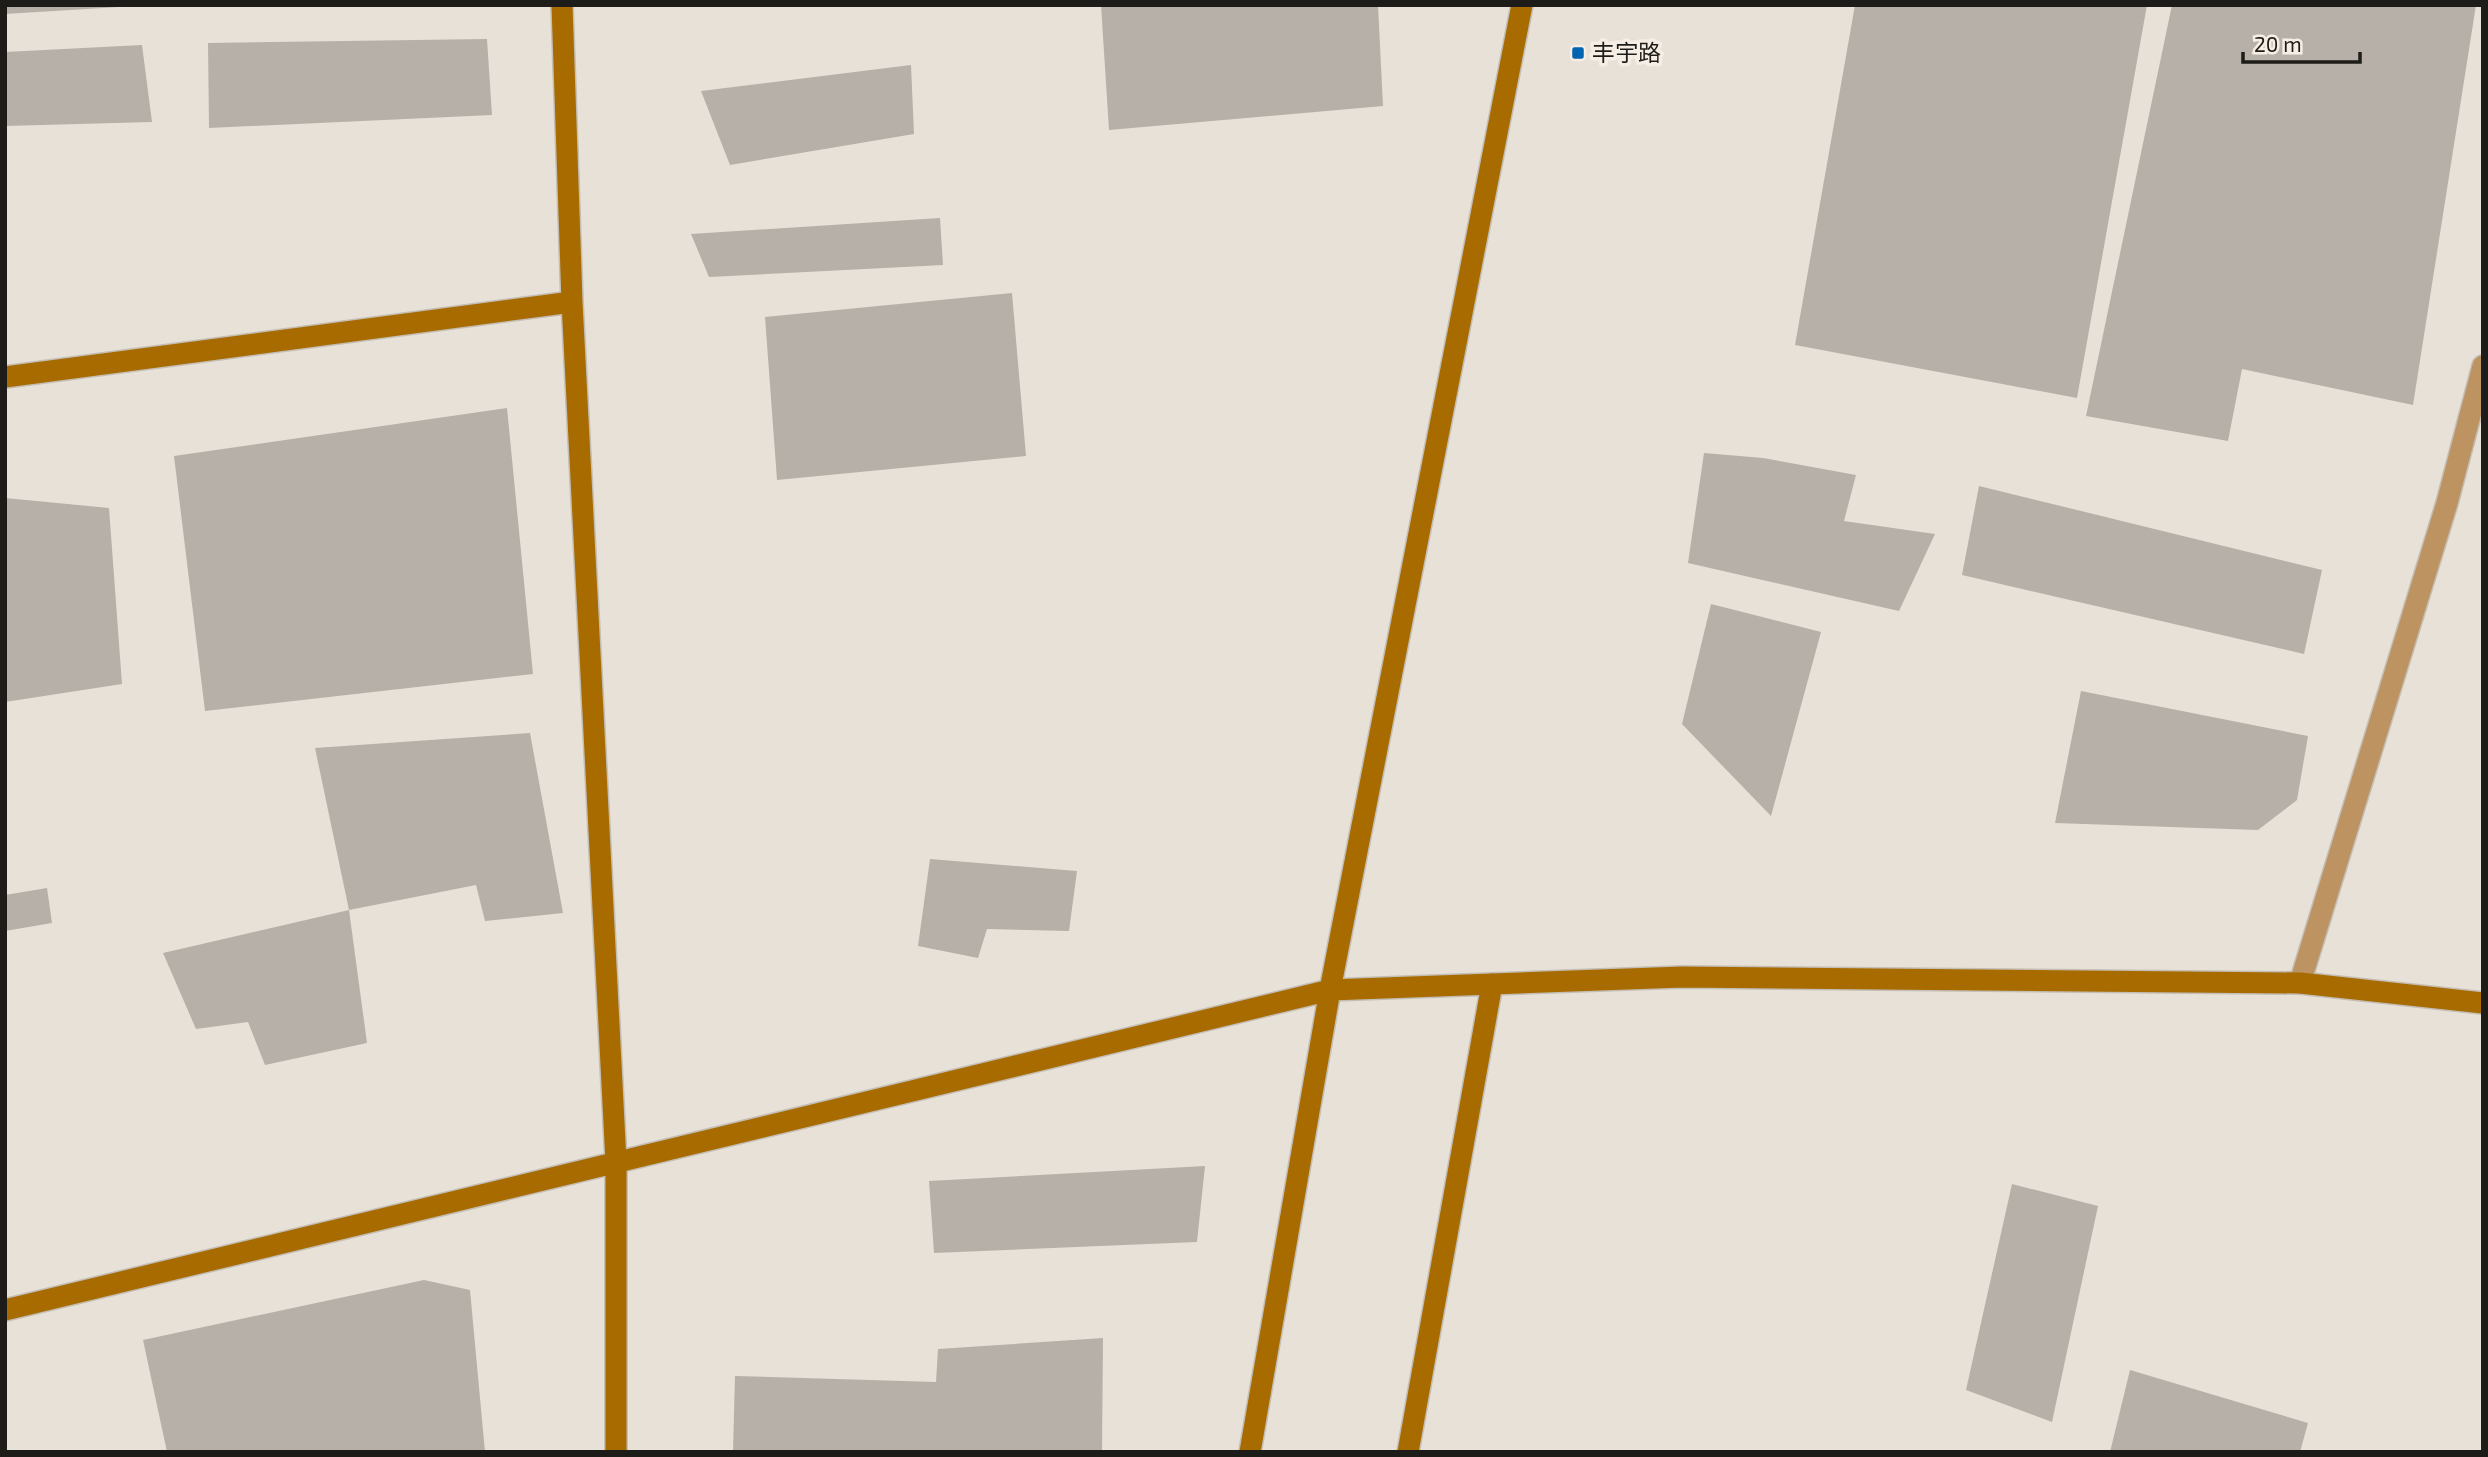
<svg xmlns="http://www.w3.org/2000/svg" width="2488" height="1457" viewBox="0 0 2488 1457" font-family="'Exo 2','Noto Sans SC',sans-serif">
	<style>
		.building { fill: #b7b0a8 }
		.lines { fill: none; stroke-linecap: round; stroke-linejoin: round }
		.street-casing { stroke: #c4beb5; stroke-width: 24 }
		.secondary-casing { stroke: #c4beb5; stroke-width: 24 }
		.street { stroke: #bd9361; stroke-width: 21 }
		.secondary { stroke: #a76b00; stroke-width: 21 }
		.poi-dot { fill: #0164b0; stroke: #f6eee5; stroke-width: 2.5 }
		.labels { text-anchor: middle; stroke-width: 7; stroke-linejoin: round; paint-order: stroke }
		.poi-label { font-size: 23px; fill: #1e1c18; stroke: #f6eee5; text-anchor: start }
	</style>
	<rect width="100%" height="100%" fill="#e8e1d8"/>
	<!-- building -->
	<path class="building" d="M5,5h114v2l-114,7z
		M1101,5h277l5,101 -274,24z
		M1855,5h292l-70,393 -282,-53z
		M2172,5h304l-63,400 -171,-36 -14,72 -142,-25z
		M487,39l5,76 -283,13 -1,-85z
		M142,45l10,77 -147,4v-74z
		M911,65l3,69 -184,31 -29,-74z
		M940,218l3,47 -234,12 -18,-43z
		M1012,293l14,163 -249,24 -12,-163z
		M507,408l26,266 -328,37 -31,-255z
		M1704,453l59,5 93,17 -12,46 91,13 -36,77 -211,-48z
		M1979,486l343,84 -18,84 -342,-79z
		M5,498l104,10 13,176 -117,18z
		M1711,604l110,28 -50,184 -89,-92z
		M2081,691l227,45 -11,64 -39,30 -203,-7z
		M530,733l33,180 -78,8 -9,-36 -127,25 -34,-162z
		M930,859l147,12 -8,60 -82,-2 -9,29 -60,-12z
		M47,888l5,35 -47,8v-36z
		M349,910l18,133 -102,22 -17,-43 -52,7 -33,-76z
		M1205,1166l-8,76 -263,11 -5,-72z
		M2012,1184l86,22 -46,216 -86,-32z
		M424,1280l46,10 15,162h-318l-24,-112z
		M1103,1338l-1,114h-369l2,-76 201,6 2,-33z
		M2130,1370l178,53 -8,29h-190z"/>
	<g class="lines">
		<!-- street casing -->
		<g class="street-casing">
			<path id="street" d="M2300,983l147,-480 36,-137"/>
		</g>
		<!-- secondary casing -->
		<g class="secondary-casing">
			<path id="secondary" d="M562,5l10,297 44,860v290
				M5,377l567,-75
				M5,1310l1325,-320 352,-13 618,6 183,20
				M1250,1452l80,-462 192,-985
				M1408,1452l84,-468"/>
		</g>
		<!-- street -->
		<use href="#street" class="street"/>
		<!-- secondary -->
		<use href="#secondary" class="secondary"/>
	</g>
	<!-- markers -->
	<rect class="poi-dot" x="1571" y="46" width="14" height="14" rx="3.5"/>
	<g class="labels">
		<!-- poi labels -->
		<g class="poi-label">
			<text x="1592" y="61">丰宇路</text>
		</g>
	</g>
	<!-- border -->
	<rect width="2488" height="1457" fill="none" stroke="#1e1c18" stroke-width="14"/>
	<!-- scale -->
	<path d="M2243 52v10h117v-10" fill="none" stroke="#1e1c18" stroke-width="3.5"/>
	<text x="2254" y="52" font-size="21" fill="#1e1c18" stroke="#f6eee5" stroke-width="5" paint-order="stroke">20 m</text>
</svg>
